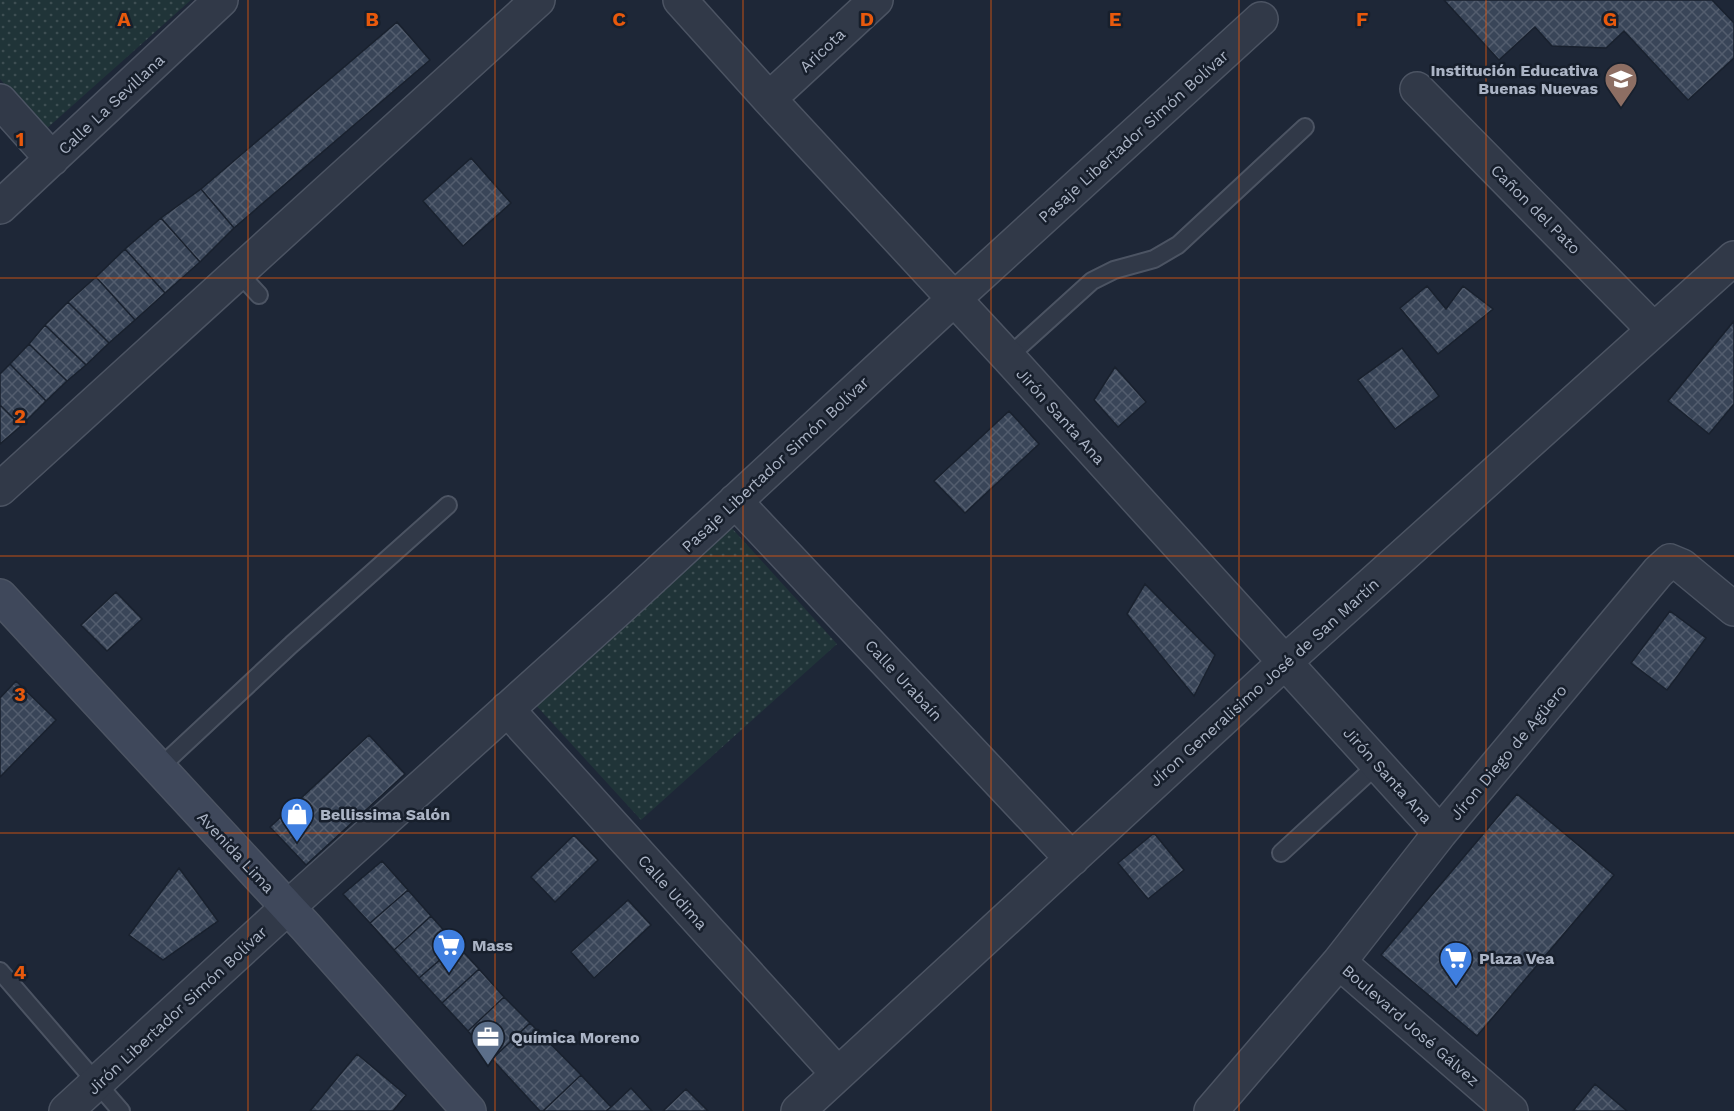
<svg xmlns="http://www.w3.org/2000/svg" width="1734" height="1111" viewBox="0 0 1734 1111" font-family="'Work Sans',sans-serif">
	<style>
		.grass { fill: url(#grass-dots) }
		.building { fill: url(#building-cross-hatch); stroke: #19212e; stroke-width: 1.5 }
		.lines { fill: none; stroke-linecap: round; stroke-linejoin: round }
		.lane-casing { stroke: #4c5463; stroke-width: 20 }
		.street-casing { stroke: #4c5463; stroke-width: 36 }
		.secondary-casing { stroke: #4c5463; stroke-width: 36 }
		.lane { stroke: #313948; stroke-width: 16 }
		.street { stroke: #313948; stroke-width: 33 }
		.secondary { stroke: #3f485b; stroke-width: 33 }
		.grid { fill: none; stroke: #e8590c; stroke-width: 1.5; stroke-opacity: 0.55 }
		.labels { text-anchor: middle; stroke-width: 5; stroke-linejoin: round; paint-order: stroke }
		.street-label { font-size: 16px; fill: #abb4c5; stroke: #171f2c }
		.poi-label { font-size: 16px; font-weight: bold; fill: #abb4c5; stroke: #171f2c; text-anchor: start }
		.grid-label { font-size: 20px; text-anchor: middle; font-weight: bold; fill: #e8590c; stroke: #171f2c; stroke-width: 5; stroke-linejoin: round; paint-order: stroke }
	</style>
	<defs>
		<pattern id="grass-dots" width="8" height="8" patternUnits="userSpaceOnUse" patternTransform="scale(1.5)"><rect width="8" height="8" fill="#203438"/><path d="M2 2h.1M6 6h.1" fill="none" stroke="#3e4f53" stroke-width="1.8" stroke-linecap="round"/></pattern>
		<pattern id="building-cross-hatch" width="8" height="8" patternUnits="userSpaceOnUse" patternTransform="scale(1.5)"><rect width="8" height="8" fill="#394558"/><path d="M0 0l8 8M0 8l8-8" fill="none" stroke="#535d6e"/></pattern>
	</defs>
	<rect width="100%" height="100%" fill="#1e2737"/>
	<!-- grass -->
	<path class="grass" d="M0,0h191l-146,130 -45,-51z
		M729,525l108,119 -196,176 -108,-118z"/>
	<!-- building -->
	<path class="building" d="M1444,0h268l22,23v35l-46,42 -64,-69 -18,17 -54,-2 -17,-19 -36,33z
		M397,22l33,38 -196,168 -33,-39z
		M471,158l40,45 -48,43 -40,-45z
		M201,189l33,39 -34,34 -39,-44z
		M161,218l39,44 -35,31 -40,-44z
		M125,249l40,44 -30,27 -39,-43z
		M96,277l39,43 -26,23 -41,-41z
		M1427,286l19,23 17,-23 30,23 -55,45 -38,-46z
		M68,302l41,41 -23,22 -41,-40z
		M1734,321v83l-25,30 -41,-33z
		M45,325l41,40 -19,16 -38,-37z
		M29,344l38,37 -21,20 -36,-37z
		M1402,348l37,48 -44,33 -37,-49z
		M10,364l36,37 -25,25 -21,-21v-31z
		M1115,367l31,35 -28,25 -24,-27z
		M0,405l21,21 -21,18z
		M1009,411l30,33 -74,69 -31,-32z
		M1145,584l70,71 -21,41 -67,-82z
		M116,592l26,27 -35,32 -26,-26z
		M1670,611l36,27 -39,52 -36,-27z
		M16,681l40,39 -56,57v-79z
		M369,735l36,39 -99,91 -36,-38z
		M1517,794l97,81 -137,161 -96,-81z
		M1154,833l30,37 -36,29 -30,-36z
		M574,835l24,25 -43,42 -24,-25z
		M382,861l26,29 -38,33 -27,-29z
		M179,868l39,53 -55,39 -34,-25z
		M408,890l23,26 -37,34 -24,-27z
		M628,900l23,25 -57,53 -23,-26z
		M431,916l26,29 -38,33 -25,-28z
		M457,945l22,24 -37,34 -23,-25z
		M479,969l25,28 -36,34 -26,-28z
		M504,997l26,26 -38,36 -24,-28z
		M530,1023l51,52 -38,36h-3l-48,-52z
		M357,1054l49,41 -13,16h-83z
		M581,1075l30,32 -5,4h-63z
		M1595,1084l32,27h-54z
		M631,1088l21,23h-46l5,-4z
		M686,1089l22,22h-45z"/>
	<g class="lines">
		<!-- lane casing -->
		<g class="lane-casing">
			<path id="lane" d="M238,272l21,23
				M1008,357l84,-76 22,-11 40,-11 24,-14 127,-118
				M159,768l133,-124 156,-139
				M1281,853l97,-89
				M0,971l121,140"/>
		</g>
		<!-- street casing -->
		<g class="street-casing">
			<path id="street" d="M680,0l89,99 239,258 432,476
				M1417,89l237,241
				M769,99l107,-99
				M0,101l52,58
				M0,207l221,-207
				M0,489l538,-489
				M735,501l337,358
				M507,709l331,365
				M1339,962l172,149
				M66,1111l221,-203 334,-301 333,-308 307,-280
				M798,1111l488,-450 448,-403
				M1211,1111l128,-149 101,-129 218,-261 12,-11 12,5 52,43"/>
		</g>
		<!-- secondary casing -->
		<g class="secondary-casing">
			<path id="secondary" d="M0,596l306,331 163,184"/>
		</g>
		<!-- lane -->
		<use href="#lane" class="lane"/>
		<!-- street -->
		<use href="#street" class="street"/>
		<!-- secondary -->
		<use href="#secondary" class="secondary"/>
	</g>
	<!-- grid -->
	<path class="grid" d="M248,0v1111M495,0v1111M743,0v1111M991,0v1111M1239,0v1111M1486,0v1111M0,278h1734M0,556h1734M0,833h1734"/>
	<!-- icons -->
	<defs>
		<g id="school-pin" transform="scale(1.725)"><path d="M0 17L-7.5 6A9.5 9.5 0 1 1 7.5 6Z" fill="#8d6e63" stroke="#171f2c"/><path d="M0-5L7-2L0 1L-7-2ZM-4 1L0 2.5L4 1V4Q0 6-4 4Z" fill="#fff"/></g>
		<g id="shop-pin" transform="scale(1.725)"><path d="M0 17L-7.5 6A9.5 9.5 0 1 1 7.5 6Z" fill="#3f7fe0" stroke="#171f2c"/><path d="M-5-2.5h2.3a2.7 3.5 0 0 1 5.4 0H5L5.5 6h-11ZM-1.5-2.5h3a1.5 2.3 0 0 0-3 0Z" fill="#fff"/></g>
		<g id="supermarket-pin" transform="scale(1.725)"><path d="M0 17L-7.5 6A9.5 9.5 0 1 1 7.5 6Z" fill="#3f7fe0" stroke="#171f2c"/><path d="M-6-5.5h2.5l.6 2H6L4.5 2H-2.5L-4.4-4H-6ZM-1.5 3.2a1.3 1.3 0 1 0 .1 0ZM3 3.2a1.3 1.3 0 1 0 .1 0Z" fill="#fff"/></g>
		<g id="office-pin" transform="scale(1.725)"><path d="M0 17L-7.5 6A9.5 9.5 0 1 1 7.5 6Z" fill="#5c6f8a" stroke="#171f2c"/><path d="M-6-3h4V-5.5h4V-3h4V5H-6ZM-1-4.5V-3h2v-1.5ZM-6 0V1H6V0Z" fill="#fff"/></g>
	</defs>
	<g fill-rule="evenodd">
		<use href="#school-pin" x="1621" y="79"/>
		<use href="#shop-pin" x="297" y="814"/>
		<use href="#supermarket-pin" x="449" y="945"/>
		<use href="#supermarket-pin" x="1456" y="958"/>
		<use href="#office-pin" x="488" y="1037"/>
	</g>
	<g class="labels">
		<!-- street labels -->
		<g class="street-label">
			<text transform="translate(822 50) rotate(-43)" y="6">Aricota</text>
			<text transform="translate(111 104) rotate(-43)" y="6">Calle La Sevillana</text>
			<text transform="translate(1133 136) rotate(-42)" y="6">Pasaje Libertador Simón Bolívar</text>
			<text transform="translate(1536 209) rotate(45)" y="6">Cañon del Pato</text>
			<text transform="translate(1061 416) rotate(48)" y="6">Jirón Santa Ana</text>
			<text transform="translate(775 464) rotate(-43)" y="6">Pasaje Libertador Simón Bolívar</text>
			<text transform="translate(904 680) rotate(47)" y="6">Calle Urabaín</text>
			<text transform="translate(1264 682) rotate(-42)" y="6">Jíron Generalisimo José de San Martín</text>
			<text transform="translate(1508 752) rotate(-50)" y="6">Jíron Diego de Agüero</text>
			<text transform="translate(1388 775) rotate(48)" y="6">Jirón Santa Ana</text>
			<text transform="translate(236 852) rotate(47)" y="6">Avenida Lima</text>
			<text transform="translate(673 892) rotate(48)" y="6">Calle Udima</text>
			<text transform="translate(177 1010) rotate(-43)" y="6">Jirón Libertador Simón Bolívar</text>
			<text transform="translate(1411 1025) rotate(41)" y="6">Boulevard José Gálvez</text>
		</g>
		<!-- poi labels -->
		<g class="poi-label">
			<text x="1598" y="76" text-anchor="end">Institución Educativa<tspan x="1598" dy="18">Buenas Nuevas</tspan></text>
			<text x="320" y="820">Bellissima Salón</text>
			<text x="472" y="951">Mass</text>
			<text x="1479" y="964">Plaza Vea</text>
			<text x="511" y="1043">Química Moreno</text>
		</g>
	</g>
	<g class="grid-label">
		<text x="124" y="26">A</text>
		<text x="372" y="26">B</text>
		<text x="619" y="26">C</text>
		<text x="867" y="26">D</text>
		<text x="1115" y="26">E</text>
		<text x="1362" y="26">F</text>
		<text x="1610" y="26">G</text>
		<text x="20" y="146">1</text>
		<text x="20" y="423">2</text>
		<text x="20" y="701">3</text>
		<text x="20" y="979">4</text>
	</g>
</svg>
